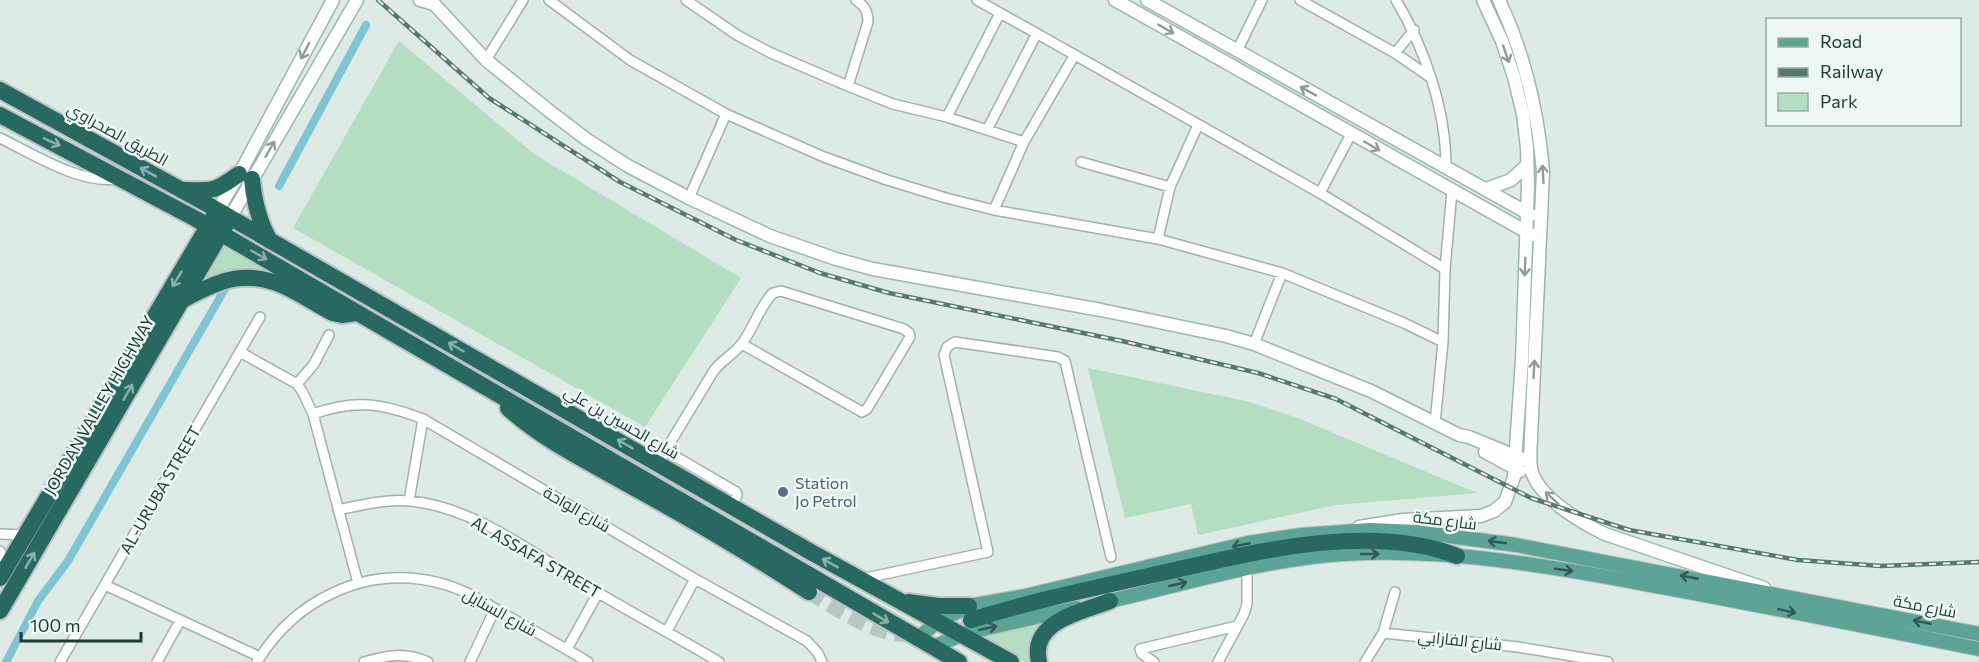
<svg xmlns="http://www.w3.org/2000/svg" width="1979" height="662" viewBox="0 0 1979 662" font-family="Commissioner,Cairo,sans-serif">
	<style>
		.green { fill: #b3dec1 }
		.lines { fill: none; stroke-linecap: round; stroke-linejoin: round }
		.canal { stroke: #7fc4d5; stroke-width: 8 }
		.highway-tunnel { stroke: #b7c7c2; stroke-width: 16; stroke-dasharray: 16 8; stroke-linecap: butt }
		.street-casing { stroke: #a0b2ac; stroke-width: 12 }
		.secondary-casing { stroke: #9bb7ae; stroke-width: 15 }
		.primary-casing { stroke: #bbc4c2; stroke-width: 16 }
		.highway-casing { stroke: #bbc4c2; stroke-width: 20 }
		.street { stroke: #fff; stroke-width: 9 }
		.secondary { stroke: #fff; stroke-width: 12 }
		.primary { stroke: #5da495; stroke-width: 14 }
		.highway { stroke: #27695e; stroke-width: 16 }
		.rail-casing { stroke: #577770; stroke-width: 4.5 }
		.rail { stroke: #edf7f3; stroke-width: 2; stroke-dasharray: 7; stroke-linecap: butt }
		.oneway { stroke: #8e9d9a }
		.oneway2 { stroke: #8ab0a8 }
		.oneway3 { stroke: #305a51 }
		.service-dot { fill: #5c6f8a; stroke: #edf7f3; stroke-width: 2 }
		.labels { text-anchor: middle; stroke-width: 5; stroke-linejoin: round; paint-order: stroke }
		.street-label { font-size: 16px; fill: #1d3b34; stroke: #edf7f3 }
		.service-label { font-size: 16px; fill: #4e5e75; stroke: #edf7f3; text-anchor: start }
	</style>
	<rect width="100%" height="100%" fill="#ddeae5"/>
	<!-- green -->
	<path class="green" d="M399,41l135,113 207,124 -96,149 -352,-199z
		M225,241l55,32c-33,-6 -51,-5 -81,11z
		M1088,368l162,34 50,17 177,74 -141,12 -138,30 -7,-31 -66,14z
		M1037,621l3,5 -4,7 -5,29h-6l-44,-25z"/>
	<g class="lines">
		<!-- canal -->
		<path class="canal" d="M279,186l87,-161
			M6,662l32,-61 30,-40 158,-274"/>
		<!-- highway-tunnel -->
		<path class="highway-tunnel" d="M809,592c31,17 67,45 104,42"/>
		<!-- street casing -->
		<g class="street-casing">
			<path id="street" d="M549,0l81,60 96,54 98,43 63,23 59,18 48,12 164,29 124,34 122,50 39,19
				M686,0l51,35 34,18 77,33 45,18 54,13 77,25
				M977,0l343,193 125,76
				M1300,0l95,53 35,24
				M1396,0c29,49 50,110 50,167
				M1237,51l25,-51
				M1395,53l19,-23
				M486,60l37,-60
				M848,86l20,-64c0,-10 -3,-16 -12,-22
				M947,117l53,-104
				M987,130l49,-95
				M0,138c31,15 80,46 115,41
				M1081,162l89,25
				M1320,193l31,-59
				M689,198l37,-84
				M994,210l30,-68 50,-86
				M1158,239l12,-52 28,-62
				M1254,344l28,-71
				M240,352l57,32 5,7 11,23 45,169
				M297,384l17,-20 15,-29
				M313,414c42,-15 69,-11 110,5l272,160 112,62 11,12 4,9
				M1435,423l8,-81 2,-73 7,-78
				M666,451l70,41 1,3 -5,11
				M658,463l55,-91c8,-12 22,-18 30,-30 11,-15 17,-36 30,-49l8,-2 123,38 5,4 1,4 -43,72 -5,3 -120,-68
				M409,501l14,-82
				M338,510c23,-5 48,-11 72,-9 67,6 130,58 187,91 40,24 82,46 122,70
				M0,534l26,1
				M0,551l7,16
				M861,579l127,-27 -44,-197 3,-8 8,-5 103,15 7,4 46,196
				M105,585l155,72
				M667,631l28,-52
				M1383,633l135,14 90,15
				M567,649l31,-56
				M60,662l200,-345
				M157,662l23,-41
				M257,662c19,-31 43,-54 76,-69 43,-21 93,-20 136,1 15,7 29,17 44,25 25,14 50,28 75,43
				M364,662c23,-7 42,-10 64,0
				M470,662l25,-53
				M1154,662l-12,-8 -2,-5 97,-23
				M1218,662l26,-48 3,-10v-36
				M1365,662l18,-29 12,-41"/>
		</g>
		<!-- secondary casing -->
		<g class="secondary-casing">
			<path id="secondary" d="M420,0l14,4 52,56 62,50 38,29 42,27 61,32 81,38 66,23 37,10 228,41 125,26 28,8 117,47 88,44 10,2 61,25
				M1115,0l417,235
				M1147,0l384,215
				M1499,0c26,55 39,111 44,172l-12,265c0,12 -3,27 2,38 10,25 49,48 72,59l159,54
				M1486,189l25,-9 16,-15
				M218,210l24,-41 91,-169
				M230,218l127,-218
				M1485,452l35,19
				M1359,527l44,-7 78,-4 13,-5 11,-9 9,-25 8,-117 6,-175 -1,-37 -4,-34 -9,-37 -12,-36 -19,-41"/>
		</g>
		<!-- primary casing -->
		<g class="primary-casing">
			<path id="primary" d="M1101,603c81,-18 160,-44 244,-49 102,-6 205,12 305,31 110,20 219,42 329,64
				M917,639l20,-17 32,-16 56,-10 223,-53 53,-8 68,-5 50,2 97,13 463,89
				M933,647l33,-14 110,-25"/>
		</g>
		<!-- highway casing -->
		<g class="highway-casing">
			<path id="highway" d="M0,90l205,113 604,348 202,111
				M0,115l196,104 763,443
				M252,179c2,22 7,43 18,62
				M185,190c29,1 31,1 54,-16
				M181,301c39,-22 68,-34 111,-11 14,7 27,16 41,23l9,2 14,-2
				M508,408c37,34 85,56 128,81 59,32 117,67 173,103
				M0,578l214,-362
				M908,602l30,4h31
				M0,611l227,-388
				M971,620c57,-18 118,-31 177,-44 92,-20 218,-56 309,-20
				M1039,662c-10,-41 43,-50 71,-61"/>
		</g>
		<!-- street -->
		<use href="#street" class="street"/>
		<!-- secondary -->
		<use href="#secondary" class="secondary"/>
		<!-- primary -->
		<use href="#primary" class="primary"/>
		<!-- highway -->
		<use href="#highway" class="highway"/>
		<!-- rail casing -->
		<g class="rail-casing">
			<path id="rail" d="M378,0l111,98 131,84 116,58 84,33 69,20 233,48 136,32 78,26 195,99 98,32 169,30 83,6 98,-4"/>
		</g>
		<!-- rail -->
		<use href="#rail" class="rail"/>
	</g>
	<!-- one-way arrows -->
	<defs><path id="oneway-shaft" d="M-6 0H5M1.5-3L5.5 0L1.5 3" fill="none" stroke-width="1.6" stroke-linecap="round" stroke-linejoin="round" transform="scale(1.5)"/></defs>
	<g class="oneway">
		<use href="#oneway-shaft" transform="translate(1166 29) rotate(30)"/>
		<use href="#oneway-shaft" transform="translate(305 51) rotate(118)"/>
		<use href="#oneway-shaft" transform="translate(1506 54) rotate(71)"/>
		<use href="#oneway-shaft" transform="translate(1308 91) rotate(-151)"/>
		<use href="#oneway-shaft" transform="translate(1372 146) rotate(30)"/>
		<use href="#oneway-shaft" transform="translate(270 149) rotate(-60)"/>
		<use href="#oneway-shaft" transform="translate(1543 174) rotate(-93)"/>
		<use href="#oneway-shaft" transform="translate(1525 267) rotate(92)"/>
		<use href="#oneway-shaft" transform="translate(1534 369) rotate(-87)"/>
		<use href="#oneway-shaft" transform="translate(1552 498) rotate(-137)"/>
	</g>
	<g class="oneway2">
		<use href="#oneway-shaft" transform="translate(52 142) rotate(24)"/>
		<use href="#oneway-shaft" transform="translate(148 172) rotate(-151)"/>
		<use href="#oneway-shaft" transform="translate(259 255) rotate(30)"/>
		<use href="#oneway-shaft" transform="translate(177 279) rotate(121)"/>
		<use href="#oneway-shaft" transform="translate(456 347) rotate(-150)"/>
		<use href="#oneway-shaft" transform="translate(128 392) rotate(-60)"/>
		<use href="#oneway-shaft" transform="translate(625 444) rotate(-150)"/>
		<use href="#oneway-shaft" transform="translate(30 560) rotate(-60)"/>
		<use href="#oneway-shaft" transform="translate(830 563) rotate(-151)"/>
		<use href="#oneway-shaft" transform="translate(881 618) rotate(31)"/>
	</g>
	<g class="oneway3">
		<use href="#oneway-shaft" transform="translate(1497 542) rotate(-172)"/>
		<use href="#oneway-shaft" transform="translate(1241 545) rotate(169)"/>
		<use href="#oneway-shaft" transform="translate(1370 554)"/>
		<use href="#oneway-shaft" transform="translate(1564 570) rotate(8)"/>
		<use href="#oneway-shaft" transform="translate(1689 577) rotate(-169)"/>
		<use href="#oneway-shaft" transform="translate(1178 584) rotate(-13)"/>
		<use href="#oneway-shaft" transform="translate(1787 611) rotate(12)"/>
		<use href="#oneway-shaft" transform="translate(1922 622) rotate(-169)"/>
		<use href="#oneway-shaft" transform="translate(988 628) rotate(-13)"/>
	</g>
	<!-- markers -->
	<circle class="service-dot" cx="783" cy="492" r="6"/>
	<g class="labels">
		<!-- street labels -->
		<g class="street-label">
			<text transform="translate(118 134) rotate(29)" y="6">الطريق الصحراوي</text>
			<text transform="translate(99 405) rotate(-60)" y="6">JORDAN VALLEY HIGHWAY</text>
			<text transform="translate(622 422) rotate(30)" y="6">شارع الحسين بن علي</text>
			<text transform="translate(160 490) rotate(-60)" y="6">AL-URUBA STREET</text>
			<text transform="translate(577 509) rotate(30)" y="6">شارع الواحة</text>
			<text transform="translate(1445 520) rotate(7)" y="6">شارع مكة</text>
			<text transform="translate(536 557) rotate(30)" y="6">AL ASSAFA STREET</text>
			<text transform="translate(1925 606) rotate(11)" y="6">شارع مكة</text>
			<text transform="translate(500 612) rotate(29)" y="6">شارع السنايل</text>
			<text transform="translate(1460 640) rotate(6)" y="6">شارع الفارابي</text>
		</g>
		<!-- service labels -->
		<g class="service-label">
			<text x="795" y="489">Station<tspan x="795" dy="18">Jo Petrol</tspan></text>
		</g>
	</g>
	<!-- legend -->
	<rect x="1766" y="18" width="195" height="108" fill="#edf7f3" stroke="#9aaca7" stroke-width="1.5"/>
	<rect x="1778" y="38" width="30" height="9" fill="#5da495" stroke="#9aaca7" stroke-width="1.5"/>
	<text x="1820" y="48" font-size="18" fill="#1d3b34">Road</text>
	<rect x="1778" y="68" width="30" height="9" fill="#577770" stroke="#9aaca7" stroke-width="1.5"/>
	<text x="1820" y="78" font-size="18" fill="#1d3b34">Railway</text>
	<rect x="1778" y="93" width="30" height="18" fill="#b3dec1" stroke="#9aaca7" stroke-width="1.5"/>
	<text x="1820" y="108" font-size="18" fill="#1d3b34">Park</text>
	<!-- scale -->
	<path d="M21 632v9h120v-9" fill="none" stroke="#1d3b34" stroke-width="3"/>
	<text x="30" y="632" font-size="18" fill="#1d3b34" stroke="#edf7f3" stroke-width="4.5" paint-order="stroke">100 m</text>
</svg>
